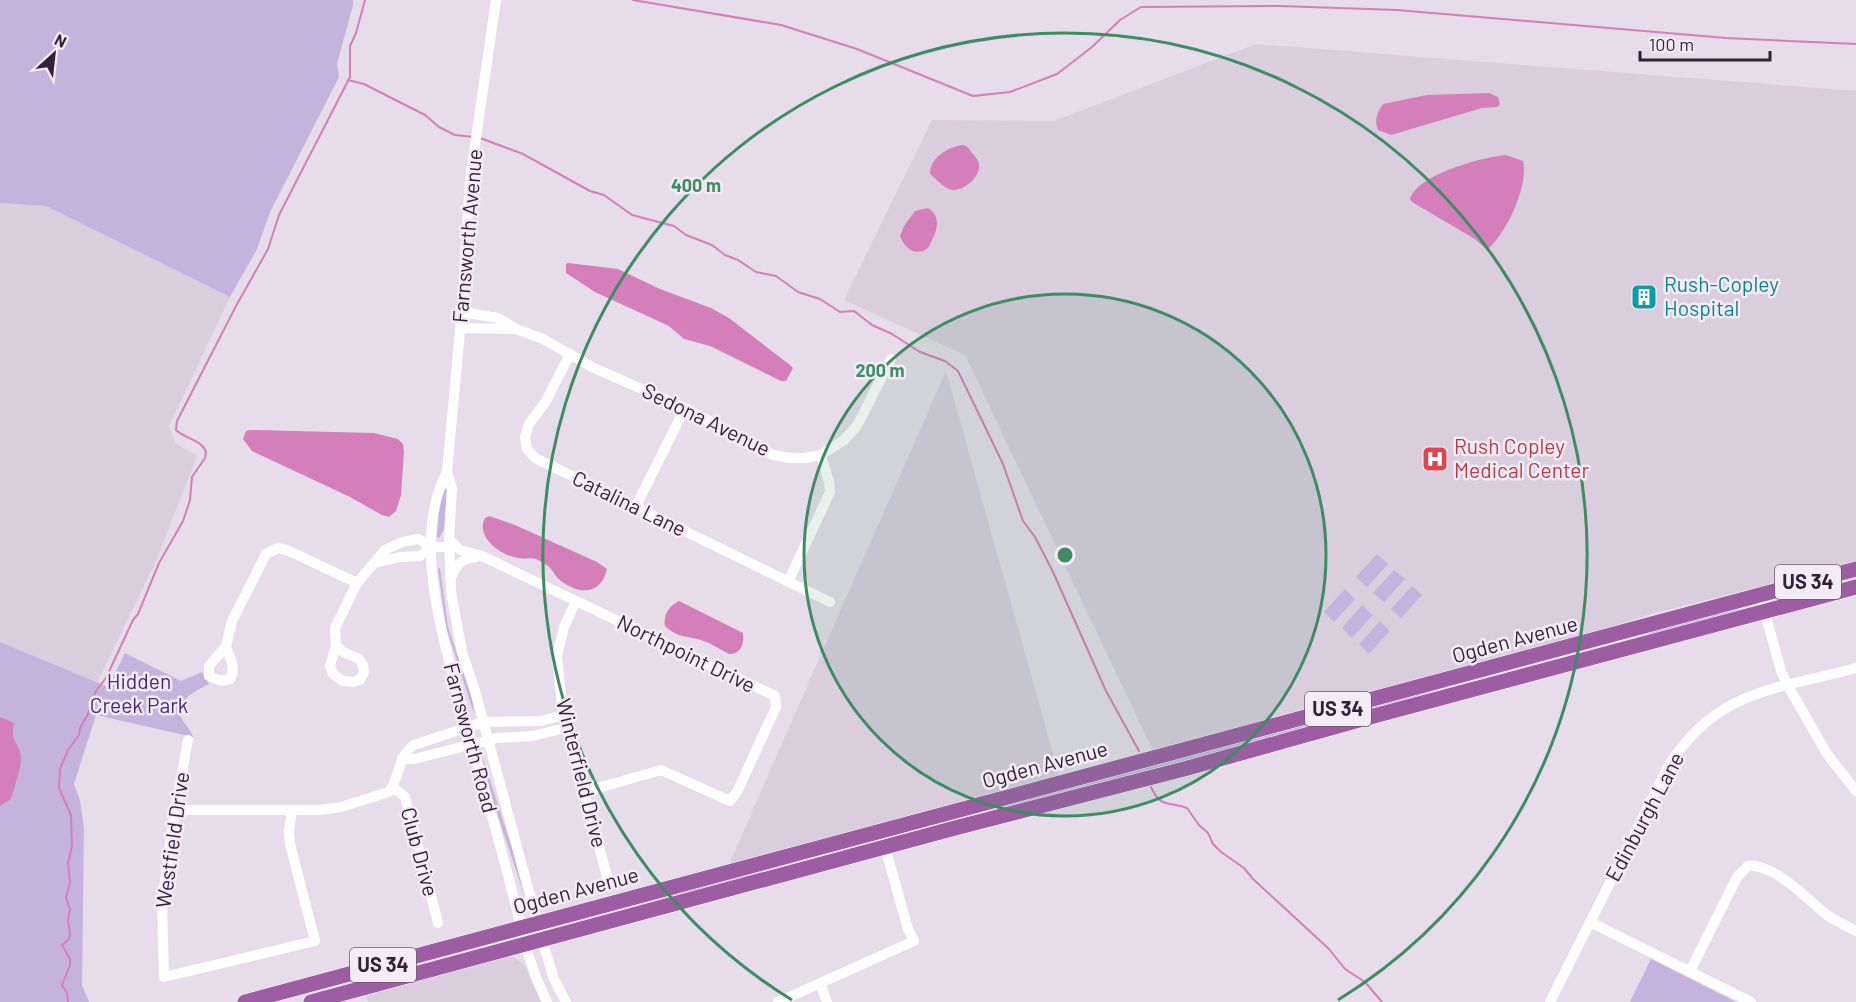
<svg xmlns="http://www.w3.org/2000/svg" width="1856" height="1002" viewBox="0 0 1856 1002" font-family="Barlow,sans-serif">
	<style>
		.built { fill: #d9cdde }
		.green { fill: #c5b3dd }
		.water { fill: #d47fba }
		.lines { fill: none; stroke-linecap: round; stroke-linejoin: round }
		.stream { stroke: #d47fba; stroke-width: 2 }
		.primary-casing { stroke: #fff; stroke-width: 16 }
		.street { stroke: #fff; stroke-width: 10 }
		.primary { stroke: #9c5da3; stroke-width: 15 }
		.ring { fill: none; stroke: #3e8c64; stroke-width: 3 }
		.labels { text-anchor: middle; stroke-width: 5; stroke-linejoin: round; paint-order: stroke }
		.shield { fill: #f3ecf6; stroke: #6f5b72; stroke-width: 1.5 }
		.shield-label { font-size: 20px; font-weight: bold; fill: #361d3a }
		.street-label { font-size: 21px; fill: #361d3a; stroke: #f3ecf6 }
		.culture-label { font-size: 21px; fill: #0d838f; stroke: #f3ecf6; text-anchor: start }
		.health-label { font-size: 21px; fill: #be3a42; stroke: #f3ecf6; text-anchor: start }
		.park-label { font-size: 21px; fill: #4f2573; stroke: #f3ecf6 }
		.centre { fill: #3e8c64; stroke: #f3ecf6; stroke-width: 3 }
		.ring-label { font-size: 18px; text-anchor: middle; font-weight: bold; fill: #3e8c64; stroke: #f3ecf6; stroke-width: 5; stroke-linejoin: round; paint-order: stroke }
	</style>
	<rect width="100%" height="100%" fill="#e6dcea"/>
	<!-- built -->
	<path class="built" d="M1256,44l600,47v472l-202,50 -75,25 -425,115 -189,-398 -121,-55 88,-180 122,1z
		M0,203l46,3 184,91 -61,129 6,17 22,13 -41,105 -59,122 -97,-41z
		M946,371l114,407 -332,89 91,-208z
		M504,957h9l9,6 5,7 14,32h-173l-3,-9z"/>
	<!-- green -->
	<path class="green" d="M0,0h353v5l-16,59 2,13 -69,135 -13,37 -27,48 -184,-91 -46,-3z
		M444,487l3,3 -3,39 -5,9 -2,-1 4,-48z
		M1377,554l11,10 -21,23 -11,-10z
		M440,568l8,59 25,75 1,12 -28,-87 -8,-58z
		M1394,570l11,9 -21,23 -11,-9z
		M1412,586l10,9 -21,23 -10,-9z
		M1345,589l10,10 -21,23 -10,-10z
		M1362,605l11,10 -21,23 -10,-10z
		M1739,609l3,1 -78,22 -21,2z
		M1380,621l10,10 -21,23 -10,-10z
		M0,642l108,45 17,-34 56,28 21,-9 7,12c-14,7 -37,18 -26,37 4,6 8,9 10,16l-97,-22 -22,69 6,16 4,28 -2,157 7,17h-89z
		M1451,685l-82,27 -402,106 80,-25z
		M482,756l31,95 13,49 -38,-114z
		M798,861l-49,16 -121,33 65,-22z
		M1651,959l85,43h-106z"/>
	<!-- water -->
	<path class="water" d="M1489,93l9,4 2,7 -3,3 -15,1 -91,27 -13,-5c-4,-9 -1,-18 5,-26l44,-9z
		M961,145c6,0 8,3 11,8 3,3 7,8 7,12 2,12 -18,29 -30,24 -7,-3 -13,-10 -19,-15 0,-16 17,-26 31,-29z
		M1506,155l17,6c6,25 -17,73 -36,89l-12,-11 -63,-37 -2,-3c8,-25 73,-42 96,-44z
		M928,208c16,10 7,27 0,40 -12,9 -23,1 -28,-12l4,-10 11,-15z
		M568,263l50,6 42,20 51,19 18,10 61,47 3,3 -7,13h-5l-71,-35 -26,-7 -15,-13 -74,-34 -29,-19v-9z
		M250,430l124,3 24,6 5,5 1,8 -3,43 -5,16 -7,6 -7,-2 -32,-18 -98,-46 -9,-12 3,-8z
		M489,516l26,9 82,37 10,7c-6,26 -27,26 -46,12 -7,-5 -8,-13 -16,-17 -14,-9 -13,-4 -26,-6 -18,-2 -44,-21 -34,-40z
		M679,601l64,32c1,10 -1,21 -14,21 -10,-5 -21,-13 -32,-15 -13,-3 -22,-3 -32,-13 -2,-11 4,-20 14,-25z
		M0,717l14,6c-4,20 4,17 7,33 1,9 -7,33 -10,43l-11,7z"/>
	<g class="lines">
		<!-- stream -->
		<path class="stream" d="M633,0l148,25 76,24 116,47 37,-4 47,-18 35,-27 28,-27 21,-13 139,-1 117,4 329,28 130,6
			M348,80l16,4 61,31 14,12 16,8 19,2
			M480,138l43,16 67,37 14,4 28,20 42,11 12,9 26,10 13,10 13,5 18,12 20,4 22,16 22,7 20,13 14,-1 18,14 20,9 28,18 25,9 13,10 45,93 20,57 12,16 18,35 53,119 33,60
			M1151,787c10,22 18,14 36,21l12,17 9,8 5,11 8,8 23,16 9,11 76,70 16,20 20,13 17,20
			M68,1002l-1,-9 -5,-8 8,-20v-6l-8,-14 7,-6 1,-6 -2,-12 2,-12 -4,-11 4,-15 -2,-20 4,-17 -1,-31 -12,-27 1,-19 8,-19 11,-15 1,-7 8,-14 8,-23 10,-13 27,-58 5,-6 21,-51 24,-42 7,-21 2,-23 13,-19 1,-7c-6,-12 -21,-12 -30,-21l1,-9 59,-115 32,-57 11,-34 71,-138v-31l6,-13 9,-33"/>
		<!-- primary casing -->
		<g class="primary-casing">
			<path id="primary" d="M245,1002l1611,-433
				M311,1002l644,-174 229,-59 186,-52 486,-130"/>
		</g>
		<!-- street -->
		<path class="street" d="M496,0l-26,180 -9,140 -14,152 5,17 -3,50 2,53 11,60 12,35 68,253 12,39 12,23
			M462,312l36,6 18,11 27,10 51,29 91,40 72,39 16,8 17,3h15l16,-3 23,-15 13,-14 34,-67
			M460,328l56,1
			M570,354l-24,47 -17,23 -4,13 2,12 8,9 295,144
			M447,472c-38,70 0,180 20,253 19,73 42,146 58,220l12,35 10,22
			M635,508l50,-100
			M449,539l11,11 22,6 293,140 1,11 -39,85 -7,9 -69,-31 -77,22
			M374,563l26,-6 20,-1 11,-9
			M451,578c5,-13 11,-20 25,-21
			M788,582l42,-90 -1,-10 -8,-27
			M1760,595l21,76 7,15 39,68 29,37
			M576,601l-12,26 -7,29 6,59 44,161
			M336,645l7,7 16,7 4,6 1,7 -4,8 -7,2 -10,-1 -10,-7 -3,-8 6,-21 -1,-17 22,-45 28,-33 17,-8 17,-3 12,8h17
			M226,646c3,11 11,22 4,33l-9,2 -12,-5v-10l17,-20 6,-25 34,-67 12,-6 9,2 70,33
			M188,740l-13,70 -13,92 2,75 151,-36 -25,-97 -1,-13 3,-21
			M402,759h12l83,-21 36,-2 32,-8
			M393,787l12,10 33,126
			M175,810h145l21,-3 48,-15c11,-15 9,-36 25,-47l69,-23 58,-1 22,-6
			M1590,922l161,80
			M1690,971l47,-94 11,-11c26,-3 60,34 79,49 9,6 19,11 29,16
			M820,983l7,19
			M778,1002l136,-61 -6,-12 -25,-89
			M1550,1002l118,-235c48,-78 108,-77 188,-99"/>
		<!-- primary -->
		<use href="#primary" class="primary"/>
	</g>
	<!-- distance rings -->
	<circle cx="1065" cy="555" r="261" fill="#3e8c64" fill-opacity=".12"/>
	<g class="ring">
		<circle cx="1065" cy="555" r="261"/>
		<path d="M792 1000A522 522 0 1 1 1338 1000"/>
	</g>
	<!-- icons -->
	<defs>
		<g id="building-square" transform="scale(1.35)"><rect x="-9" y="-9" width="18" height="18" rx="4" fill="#0f9aa8" stroke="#f3ecf6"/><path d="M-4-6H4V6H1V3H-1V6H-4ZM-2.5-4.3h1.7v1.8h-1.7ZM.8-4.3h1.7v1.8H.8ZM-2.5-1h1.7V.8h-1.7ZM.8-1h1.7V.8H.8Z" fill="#fff"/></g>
		<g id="hospital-square" transform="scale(1.35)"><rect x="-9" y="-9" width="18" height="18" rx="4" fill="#e0444e" stroke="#f3ecf6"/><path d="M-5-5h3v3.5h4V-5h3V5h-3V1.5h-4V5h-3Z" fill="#fff"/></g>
	</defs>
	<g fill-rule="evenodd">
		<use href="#building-square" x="1644" y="297"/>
		<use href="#hospital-square" x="1435" y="459"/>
	</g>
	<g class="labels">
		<!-- shield labels -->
		<g class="shield">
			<rect x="1775" y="565" width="66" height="34" rx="4.5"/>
			<rect x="1305" y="692" width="66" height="34" rx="4.5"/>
			<rect x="350" y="948" width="66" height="34" rx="4.5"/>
		</g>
		<g class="shield-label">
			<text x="1808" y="589">US 34</text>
			<text x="1338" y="716">US 34</text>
			<text x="383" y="972">US 34</text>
		</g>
		<!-- street labels -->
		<g class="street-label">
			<text transform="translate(468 236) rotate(-85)" y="7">Farnsworth Avenue</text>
			<text transform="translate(706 420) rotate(26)" y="7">Sedona Avenue</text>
			<text transform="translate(629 504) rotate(26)" y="7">Catalina Lane</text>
			<text transform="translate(1515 640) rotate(-15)" y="7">Ogden Avenue</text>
			<text transform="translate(686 654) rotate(26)" y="7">Northpoint Drive</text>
			<text transform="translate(470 738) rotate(75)" y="7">Farnsworth Road</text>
			<text transform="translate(1045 765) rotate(-15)" y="7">Ogden Avenue</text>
			<text transform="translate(581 773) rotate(76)" y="7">Winterfield Drive</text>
			<text transform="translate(1645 817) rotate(-62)" y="7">Edinburgh Lane</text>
			<text transform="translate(173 840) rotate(-82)" y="7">Westfield Drive</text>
			<text transform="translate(419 852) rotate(75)" y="7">Club Drive</text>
			<text transform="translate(576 891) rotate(-15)" y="7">Ogden Avenue</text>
		</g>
		<!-- culture labels -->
		<g class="culture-label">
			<text x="1664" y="292">Rush-Copley<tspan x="1664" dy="24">Hospital</tspan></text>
		</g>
		<!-- health labels -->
		<g class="health-label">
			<text x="1454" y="454">Rush Copley<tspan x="1454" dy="24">Medical Center</tspan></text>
		</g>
		<!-- park labels -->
		<g class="park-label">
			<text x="139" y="689">Hidden<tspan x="139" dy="24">Creek Park</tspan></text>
		</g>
	</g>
	<circle cx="1065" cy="555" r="9" class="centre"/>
	<g class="ring-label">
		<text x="696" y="192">400 m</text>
		<text x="880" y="377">200 m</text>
	</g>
	<!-- north arrow -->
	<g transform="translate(54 54) rotate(27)" stroke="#f3ecf6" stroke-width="4.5" paint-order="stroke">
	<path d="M0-4.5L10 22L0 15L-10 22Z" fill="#361d3a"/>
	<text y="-9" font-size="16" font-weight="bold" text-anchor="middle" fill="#361d3a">N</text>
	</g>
	<!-- scale -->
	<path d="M1640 51v9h130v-9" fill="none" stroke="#361d3a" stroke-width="3"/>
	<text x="1649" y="51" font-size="18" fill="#361d3a" stroke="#f3ecf6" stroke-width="4.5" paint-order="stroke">100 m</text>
</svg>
